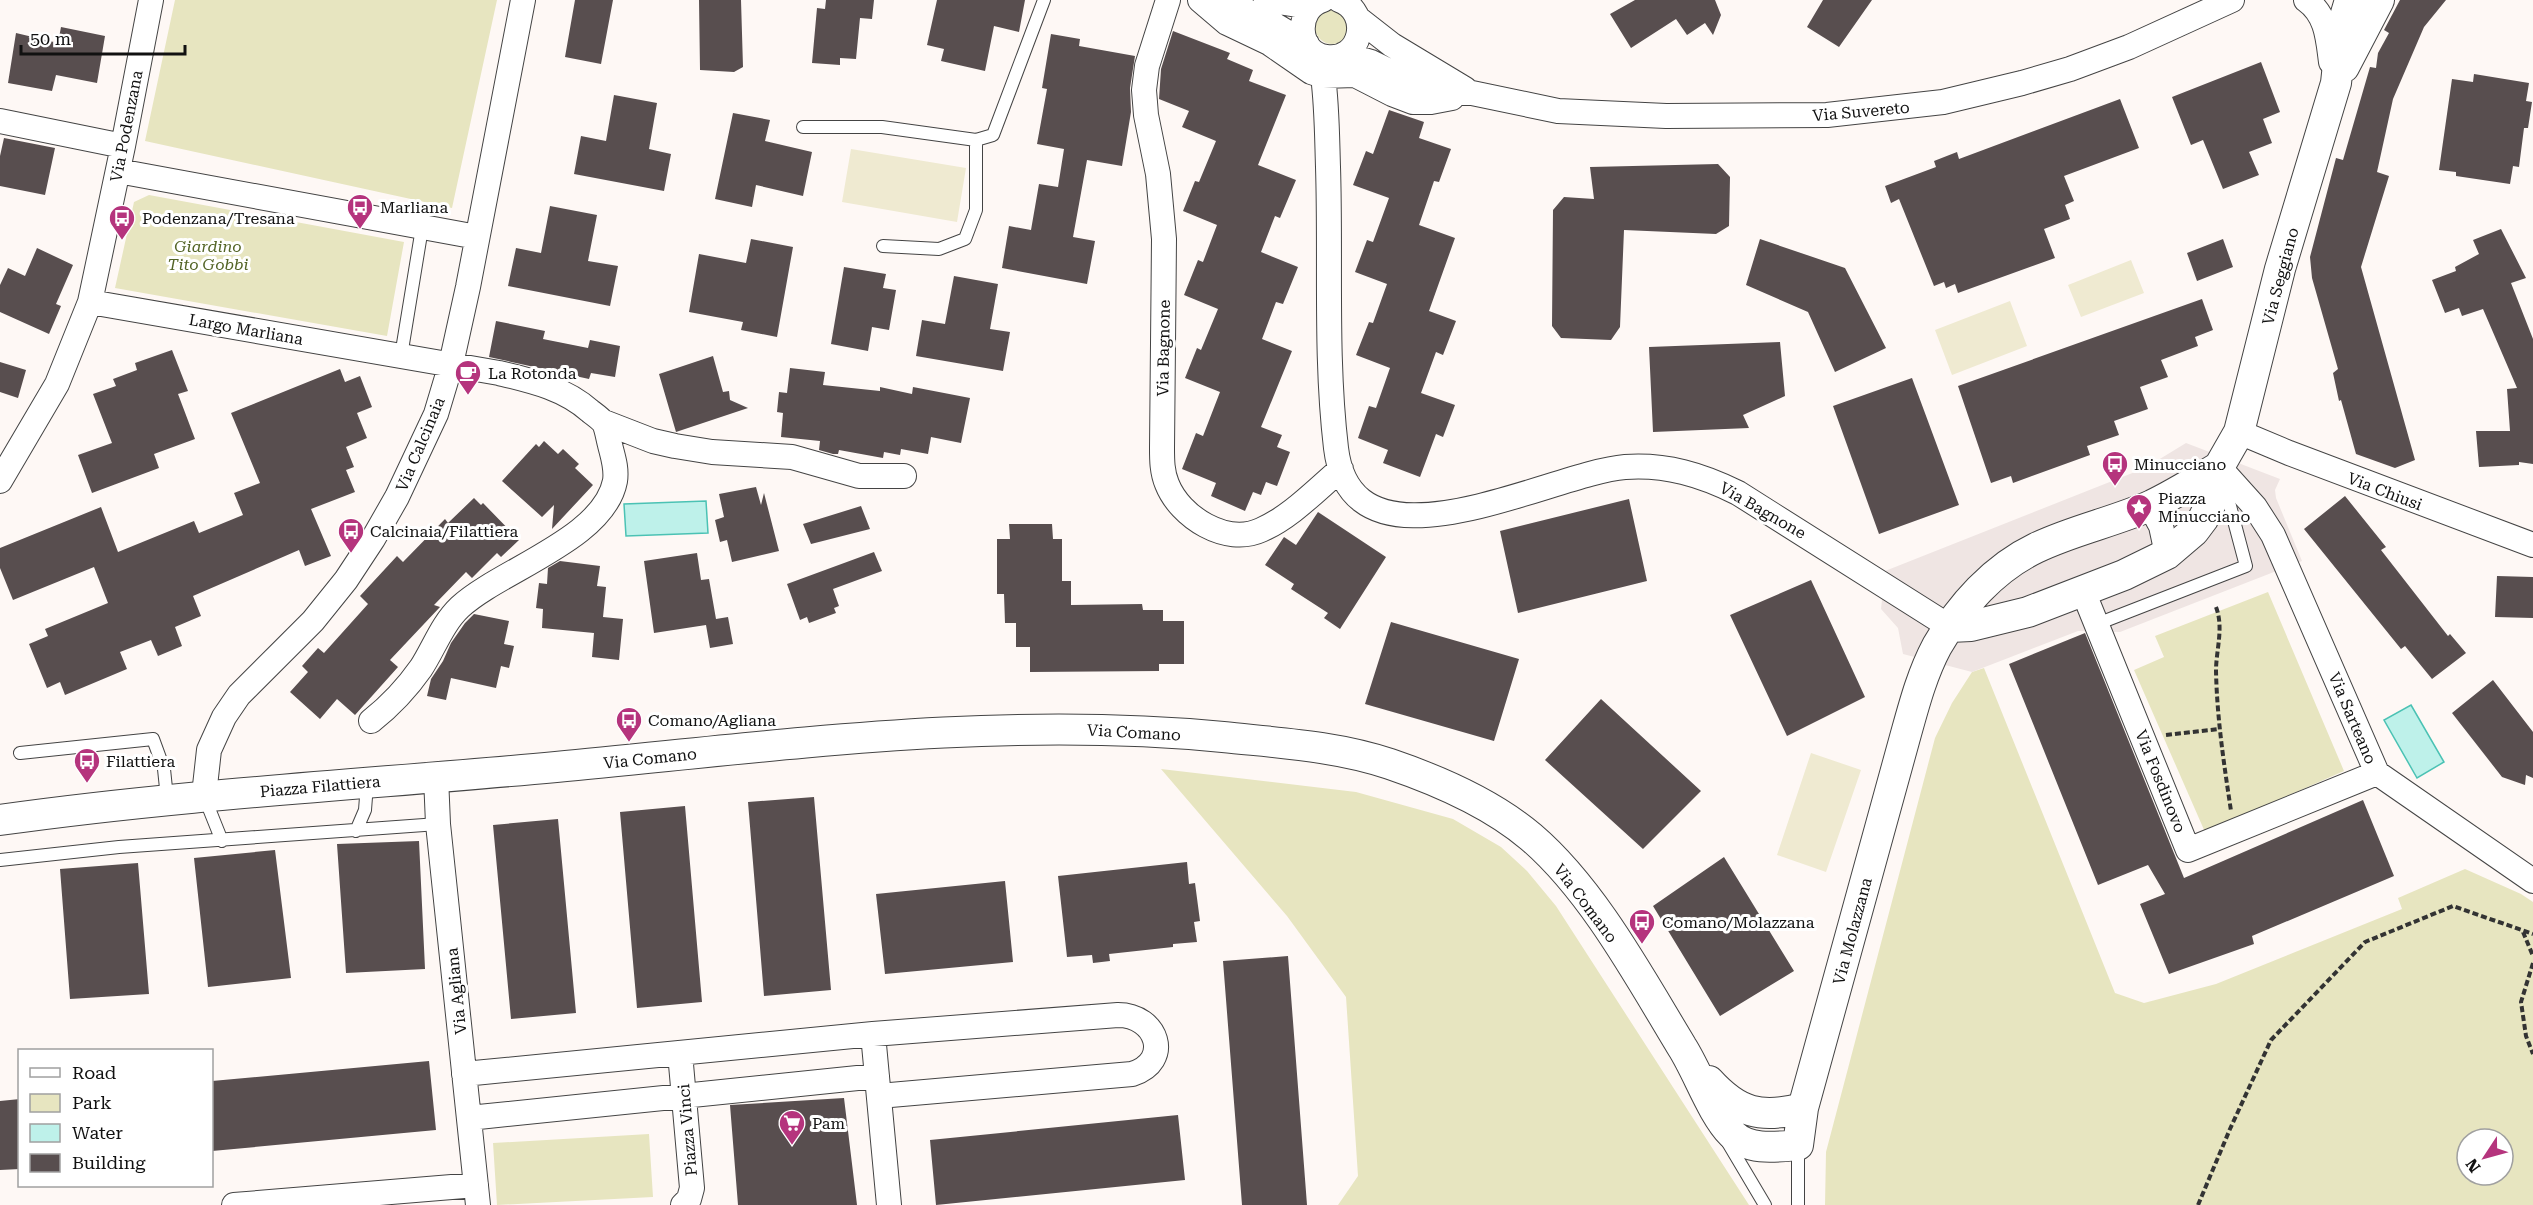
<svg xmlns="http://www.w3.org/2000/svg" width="2533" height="1205" viewBox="0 0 2533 1205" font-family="'Roboto Serif',serif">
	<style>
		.green { fill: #e7e5c0; fill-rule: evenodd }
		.pitch { fill: #efead1 }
		.plaza { fill: #efe5e3 }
		.water { fill: #bef1ea; stroke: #4bc2b4; stroke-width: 1.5 }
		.building { fill: #584e4f }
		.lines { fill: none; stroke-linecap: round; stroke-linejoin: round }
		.service-casing { stroke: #444; stroke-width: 14 }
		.minor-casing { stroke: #444; stroke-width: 26 }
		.tertiary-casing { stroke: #444; stroke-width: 32 }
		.path { stroke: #333; stroke-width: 4; stroke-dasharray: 6 3; stroke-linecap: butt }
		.service { stroke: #fff; stroke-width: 12 }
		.minor { stroke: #fff; stroke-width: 24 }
		.tertiary { stroke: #fff; stroke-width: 30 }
		.labels { text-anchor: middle; stroke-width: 6; stroke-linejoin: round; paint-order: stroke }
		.street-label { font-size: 16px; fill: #111; stroke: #fff }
		.poi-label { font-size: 16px; fill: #111; stroke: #fff; text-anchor: start }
		.park-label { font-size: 16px; font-style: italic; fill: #536426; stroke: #fff }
	</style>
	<rect width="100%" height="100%" fill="#fef8f5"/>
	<!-- green -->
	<path class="green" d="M175,0h322l-45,208 -307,-67z
		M1315 27a17 17 0 1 1 34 0a17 17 0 1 1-34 0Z
		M149,195l255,47 -17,94 -272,-48 19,-86z
		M2268,592l76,179 -139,61 -71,-162 30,-13 -9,-21z
		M1984,668l131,325 29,10 72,-19 186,-75 -4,-11 67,-29 56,25 12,8v303h-708l1,-53 109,-414 17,-35 20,-31zM2467,1139h36v36h-36z
		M1161,769l195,23 97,27 48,28 26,24 29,35 193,299h-411l20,-29 -12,-179 -59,-81z
		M649,1134l4,63 -156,8 -4,-62z"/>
	<!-- pitch -->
	<path class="pitch" d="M851,149l115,19 -9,54 -115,-20z
		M2131,260l13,33 -63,24 -13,-32z
		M2010,301l17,45 -75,29 -17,-45z
		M1811,753l50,17 -35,102 -49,-17z"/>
	<!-- plaza -->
	<path class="plaza" d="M2186,443l94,36 -5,11 1,8 26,63 -182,71 -42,-1 -106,41 -69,-18 -5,-26 -17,-19 4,-38 260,-103z"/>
	<!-- water -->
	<path class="water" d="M706,501l2,32 -82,3 -2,-32z
		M2411,705l33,57 -27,16 -33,-58z"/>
	<!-- building -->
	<path class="building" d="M575,0h38l-12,64 -36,-7z
		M699,0h42l2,67 -9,5 -34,-2z
		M826,0h48l-2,19 -12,-1 -4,41 -16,-1v7l-28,-2 5,-55 8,1z
		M937,0h88l-6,32 -25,-6 -9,45 -44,-10 3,-12 -17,-4z
		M1635,0h80l6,15 -8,20 -8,-12 -18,12 -11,-16 -45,29 -21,-34z
		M1823,0h49l-33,47 -32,-20z
		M2400,0h46l-22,27 -31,72 -16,73 12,4 -28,91 54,193 -20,8 -39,-14 -15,-54 -2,1 -6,-28 5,-4 -26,-91 -2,-21 26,-99 7,2 27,-93 6,1 2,-15 11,-20 -5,-3z
		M61,27l44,9 -8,47 -41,-8 -4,16 -44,-8 8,-50 42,10z
		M1173,31l57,22 -3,6 26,11 -4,11 37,14 -28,70 38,15 -16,38 -5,-2 -14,36 37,15 -15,37 -7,-2 -14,37 30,12 -31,76 21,8 -5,12 13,5 -13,34 -11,-4 -5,13 -8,-3 -8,19 -34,-15 5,-13 -34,-14 14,-36 7,3 17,-44 -35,-14 12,-30 4,2 17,-41 -34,-14 14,-35 5,2 14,-37 -34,-14 12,-30 4,1 17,-41 -34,-14 7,-16 -30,-12 2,-30z
		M1051,34l29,5 -1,7 56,10 -5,32 1,24 -9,54 -35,-6 -14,77 22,4 -8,43 -85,-16 7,-42 22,4 8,-46 19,3 6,-38 -27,-5 10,-55 -5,-1z
		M2261,62l19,50 -17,7 9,24 -23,9 10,23 -36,14 -20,-49 -12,5 -19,-48z
		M2474,74l55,9 -3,18 6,1 -4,26h-4l-5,39 -6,-1 -3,18 -54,-8v-4l-17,-2 13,-91 21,3z
		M614,95l43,8 -8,46 22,5 -7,37 -90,-17 7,-38 25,5z
		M2120,99l19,49 -75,28 10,25 -9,4 5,14 -26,10 11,29 -97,35 -3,-9 -9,4 -2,-6 -10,4 -35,-87 -8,4 -6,-17 51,-19 -2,-6 23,-9 2,7z
		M1389,110l35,12 -5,16 32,11 -12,33 -5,-1 -15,44 36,13 -26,73 27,10 -13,34 -7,-3 -15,41 34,12 -12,32 -7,-3 -16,43 -37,-14 5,-13 -30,-12 11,-32 7,2 14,-40 -34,-13 13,-33 4,1 14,-39 -32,-12 12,-32 6,2 16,-44 -36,-13 13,-34 7,3z
		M733,113l37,7 -5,21 47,11 -9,44 -47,-11 -4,22 -37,-8z
		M4,138l51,10 -10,47 -45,-9v-30z
		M1718,164l12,13 -1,49 -13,8 -92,-4 -4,97 -9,13 -50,-2 -9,-12 1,-116 11,-13 30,2 -4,-32z
		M550,206l47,9 -9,46 30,5 -8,40 -102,-20 8,-38 25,5z
		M2501,229l25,49 -15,5 22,56v125l-14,-2v3l-40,2 -3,-36h34l-3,-42 10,-1 -34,-79 -21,7 -3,-8 -14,5 -13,-33 24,-9 -1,-4 24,-13 -6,-14z
		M751,239l42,8 -16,90 -36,-7 2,-8 -54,-10 10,-58 47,9z
		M1760,239l85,29 41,80 -51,24 -27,-60 -62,-27z
		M2223,239l10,28 -36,14 -10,-28z
		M37,248l36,17 -17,39 5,2 -12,28 -49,-22v-27l8,-17 17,8z
		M844,267l42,7 -3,14 13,2 -7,40 -17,-3 -4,24 -37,-7z
		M954,276l44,8 -8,45 20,3 -7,39 -87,-15 6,-36 23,4z
		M2202,299l11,31 -18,7 3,9 -37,14 7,17 -28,10 8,22 -34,12 5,14 -32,11 3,9 -77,28 -2,-7 -20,7 -33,-97z
		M496,321l49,10 -2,8 45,9 2,-8 30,6 -5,31 -24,-4 -2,6 -100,-22z
		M1780,342l5,54 -42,19 6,13 -96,4 -4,-85z
		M172,350l16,41 -10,3 17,45 -41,15 5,14 -67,25 -14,-38 34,-12 -19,-49 23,-8 -3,-7 24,-9 -2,-7z
		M713,356l10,36 6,-1 1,9 18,8 -72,24 -17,-58z
		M0,362l26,8 -8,28 -18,-6z
		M790,368l35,4 -2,13 57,6v-4l32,7 1,-7 57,11 -9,45 -30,-6 -3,17 -27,-5 -1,6 -16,-3 -1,6 -44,-8 -1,4h-5l-14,-4 1,-9 -39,-4 2,-24 -6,-1 2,-20 8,1z
		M340,369l5,13 15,-6 12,31 -15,6 10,25 -21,9 8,20 -8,3 9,22 -44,17 20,47 -26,10 -6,-16 -106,46 8,20 -26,11 7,19 -24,10 -7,-16 -31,12 7,17 -62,26 -5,-13 -13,6 -18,-44 19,-8 -3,-7 63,-26 -14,-36 -81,33 -13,-32v-20l101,-41 17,45 76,-31 5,12 44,-18 -9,-22 26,-10 -29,-70z
		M1912,378l47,127 -80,29 -46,-128z
		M544,441l14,13 5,-5 16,15 -4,4 18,17 -41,44 2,-24 -12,12 -40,-36 34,-37 3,3z
		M756,487l5,18 3,-12 15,58 -47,11 -5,-22 -7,2 -5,-22 9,-3 -5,-23z
		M2345,496l41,51 -5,3 67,86 2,-2 16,19 -34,26 -27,-33 -4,3 -97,-120z
		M474,498l7,7 2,-2 36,37 -18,17 -4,-4 -25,25 -6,-6 -32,33 6,2 -50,53 8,7 -43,48 -18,-16 -17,20 -30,-27 18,-20 -6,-6 16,-18 6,5 44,-49 -8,-8 37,-40 6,6 42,-43 3,4z
		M1629,499l18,82 -129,32 -18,-82z
		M861,506l9,23 -59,15 -8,-20z
		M1318,512l68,45 -46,72 -16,-11 4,-5 -37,-24 3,-5 -29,-19 19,-28 12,8z
		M1009,524h43l1,15h9v42h9v24l71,-1 1,6h20v11h21v43h-25v7l-129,1v-25h-14v-24h-11l-1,-29h-7v-55h13z
		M874,552l8,19 -49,18 6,17 -5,2 2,5 -27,10 -2,-6 -7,3 -13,-36z
		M697,553l4,27 8,-1 7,40 12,-2 5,27 -23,4 -4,-23 -52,8 -10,-72z
		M560,561l40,5 -3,20 9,1 -3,30 20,2 -4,41 -27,-3 2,-24 -52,-5 1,-19 -7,-1 3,-25 8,1 1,-16z
		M2497,576l36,1v41l-38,-1z
		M1811,580l54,117 -78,39 -57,-121z
		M474,614l35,7 -5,23 10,2 -5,22 -8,-2 -5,22 -45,-10 -5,22 -19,-4 4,-17 12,-18 8,-18 14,-20z
		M1391,622l128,37 -25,82 -129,-37z
		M2085,633l99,245 179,-78 31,76 -142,60 2,8 -85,30 -29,-70 25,-10 -17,-29 -50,20 -89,-221z
		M2493,680l40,52v46l-7,-3 -1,10 -23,-8 -50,-64z
		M1601,699l100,92 -58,58 -98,-89z
		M814,797l17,193 -67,6 -16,-194z
		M685,806l17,196 -65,6 -17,-196z
		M558,819l18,194 -65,6 -18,-194z
		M419,841l6,128 -79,4 -9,-129z
		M275,850l16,128 -83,9 -14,-129z
		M1724,857l70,114 -74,45 -67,-110z
		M1187,862l2,22 6,-1 5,38 -6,1 3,20 -24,2v3l-64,7 1,7 -17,2 -1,-8 -25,2 -9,-81z
		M138,863l11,131 -79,5 -10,-130z
		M1005,881l8,81 -128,12 -9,-80z
		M1288,956l19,249h-65l-19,-244z
		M429,1061l7,69 -224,21v-70z
		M844,1098l13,107h-119l-8,-100z
		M20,1099v70l-20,1v-69z
		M1178,1115l7,65 -249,25 -6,-65z"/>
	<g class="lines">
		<!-- service casing -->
		<g class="service-casing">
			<path id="service" d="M803,127h79l94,13 17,-5 51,-135
				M883,246l56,3 26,-10 11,-29v-70
				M401,356l21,-128
				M2097,624l149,-58 -21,-79
				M20,753l133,-14 11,30 3,29
				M204,796l18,45
				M356,831l9,-21 2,-26
				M0,860l119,-13 319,-23
				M1727,1141l38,64
				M1798,1146v59"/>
		</g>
		<!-- minor casing -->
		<g class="minor-casing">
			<path id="minor" d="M1168,0l-21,66 -3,24 2,25 12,59 6,65 -2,209c0,12 0,24 5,36 13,33 59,62 94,46 30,-13 55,-40 80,-61
				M1200,0l27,23 42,20 42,29 12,4 32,-1 37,19 21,8h18l21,-4
				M1223,0l42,19 42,25
				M1266,0l44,7
				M1323,0c-28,8 -27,53 3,57 36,5 46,-45 13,-57
				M2306,0c21,15 22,39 25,62
				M1360,20l32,25 73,44
				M1344,54l27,8 41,20 19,6 19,5h22l86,18 108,5 161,-1 116,-13 79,-19 48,-14 59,-22 103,-47
				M1323,76c4,30 4,60 5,91 3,93 -3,188 8,281 16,136 214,25 289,19 41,-3 77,8 113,26l212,134
				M0,121l123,25
				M118,171l359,66
				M90,302l409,71c33,8 65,15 91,38 4,3 11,8 14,12 3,6 4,15 6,22 3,12 7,23 5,36 -11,58 -115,89 -155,126 -18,17 -26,41 -39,61 -14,20 -31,38 -50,53
				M604,422l49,19 22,5 37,6 80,5 67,19h45
				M2239,432l50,21 244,92
				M2219,467l36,40 18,28 104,238 156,108
				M0,481l57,-97 33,-82 33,-156 28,-146
				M2150,506l11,20 6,28
				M2083,591l105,259 189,-77
				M436,777l2,47 40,381
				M204,795l5,-45 15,-33 15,-22 74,-74 33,-41 27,-41 24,-42 39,-83 15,-50 17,-77 55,-287
				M873,1034l16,171
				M680,1053l12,135 -3,11 -6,6
				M464,1074l409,-40 245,-19c39,0 55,46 14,59l-253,22
				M469,1118l408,-42
				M234,1205l242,-20"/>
		</g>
		<!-- tertiary casing -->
		<g class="tertiary-casing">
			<path id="tertiary" d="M2344,67l35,-67
				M1950,627l21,-1 57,-14 96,-37 43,-21 27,-23 9,-12 13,-26 3,-26 20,-35 41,-163 56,-186 6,-56 8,-27
				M0,820c185,-26 371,-36 556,-53 224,-21 441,-52 667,-30 56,6 114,9 167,27 50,17 101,39 141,73 62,53 109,141 151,210 16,25 30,67 50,87 17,17 44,13 66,11l5,-37 101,-367c9,-32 17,-65 33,-95 23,-40 57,-78 99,-98 37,-18 78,-26 116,-43 23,-11 45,-25 67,-38
				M1709,1081c29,32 52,38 94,27"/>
		</g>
		<!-- path -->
		<path class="path" d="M2216,607c8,21 0,43 0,64 1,48 8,93 15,140
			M2166,735l53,-6
			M2523,932l10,24
			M2533,963l-12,39 5,34 7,18
			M2198,1205l32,-76 41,-89 94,-98 88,-36 80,28"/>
		<!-- service -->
		<use href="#service" class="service"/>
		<!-- minor -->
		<use href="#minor" class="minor"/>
		<!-- tertiary -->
		<use href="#tertiary" class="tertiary"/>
	</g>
	<!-- icons -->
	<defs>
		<g id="bus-pin" transform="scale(1.35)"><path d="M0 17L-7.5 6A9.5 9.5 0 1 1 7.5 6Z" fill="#b5347d" stroke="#fff"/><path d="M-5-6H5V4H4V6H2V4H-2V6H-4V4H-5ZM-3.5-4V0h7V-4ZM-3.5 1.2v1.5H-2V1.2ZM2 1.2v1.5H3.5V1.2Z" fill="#fff"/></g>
		<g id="cafe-pin" transform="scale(1.35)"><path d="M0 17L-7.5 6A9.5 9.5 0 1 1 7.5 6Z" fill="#b5347d" stroke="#fff"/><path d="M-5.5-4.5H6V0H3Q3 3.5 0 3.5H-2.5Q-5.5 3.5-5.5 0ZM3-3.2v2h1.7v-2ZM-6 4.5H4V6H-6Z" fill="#fff"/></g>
		<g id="sight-pin" transform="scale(1.35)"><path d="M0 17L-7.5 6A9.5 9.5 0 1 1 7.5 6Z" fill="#b5347d" stroke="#fff"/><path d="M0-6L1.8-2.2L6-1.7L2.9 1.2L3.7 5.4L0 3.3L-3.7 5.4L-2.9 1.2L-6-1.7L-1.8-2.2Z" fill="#fff"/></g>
		<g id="supermarket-pin" transform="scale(1.35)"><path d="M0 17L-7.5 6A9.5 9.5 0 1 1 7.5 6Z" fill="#b5347d" stroke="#fff"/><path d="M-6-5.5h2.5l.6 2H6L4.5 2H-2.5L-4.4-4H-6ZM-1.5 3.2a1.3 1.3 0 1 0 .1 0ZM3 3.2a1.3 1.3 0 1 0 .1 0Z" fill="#fff"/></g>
	</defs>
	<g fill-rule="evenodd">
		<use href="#bus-pin" x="360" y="207"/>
		<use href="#bus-pin" x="122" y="218"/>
		<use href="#cafe-pin" x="468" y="373"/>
		<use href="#bus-pin" x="2115" y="464"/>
		<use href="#sight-pin" x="2139" y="507"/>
		<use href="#bus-pin" x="351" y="531"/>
		<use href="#bus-pin" x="629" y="720"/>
		<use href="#bus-pin" x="87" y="761"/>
		<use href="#bus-pin" x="1642" y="922"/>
		<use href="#supermarket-pin" x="792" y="1123"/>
	</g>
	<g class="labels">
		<!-- street labels -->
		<g class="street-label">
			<text transform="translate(1861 111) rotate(-5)" y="6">Via Suvereto</text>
			<text transform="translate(126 126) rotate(-79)" y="6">Via Podenzana</text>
			<text transform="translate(2280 276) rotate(-75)" y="6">Via Seggiano</text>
			<text transform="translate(246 329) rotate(10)" y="6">Largo Marliana</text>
			<text transform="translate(1163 348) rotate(-89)" y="6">Via Bagnone</text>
			<text transform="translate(420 444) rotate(-67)" y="6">Via Calcinaia</text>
			<text transform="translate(2385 491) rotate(21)" y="6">Via Chiusi</text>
			<text transform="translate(1763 510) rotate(30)" y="6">Via Bagnone</text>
			<text transform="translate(2353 718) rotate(67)" y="6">Via Sarteano</text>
			<text transform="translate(1134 732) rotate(3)" y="6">Via Comano</text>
			<text transform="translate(650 758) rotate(-6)" y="6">Via Comano</text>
			<text transform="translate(2161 781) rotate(68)" y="6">Via Fosdinovo</text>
			<text transform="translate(320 786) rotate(-5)" y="6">Piazza Filattiera</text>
			<text transform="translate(1586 903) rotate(53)" y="6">Via Comano</text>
			<text transform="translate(1852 931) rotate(-75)" y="6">Via Molazzana</text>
			<text transform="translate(456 991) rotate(-96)" y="6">Via Agliana</text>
			<text transform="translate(687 1130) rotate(-95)" y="6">Piazza Vinci</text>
		</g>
		<!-- poi labels -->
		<g class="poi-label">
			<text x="380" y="213">Marliana</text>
			<text x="142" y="224">Podenzana/Tresana</text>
			<text x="488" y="379">La Rotonda</text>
			<text x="2134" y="470">Minucciano</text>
			<text x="2158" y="504">Piazza<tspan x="2158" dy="18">Minucciano</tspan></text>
			<text x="370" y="537">Calcinaia/Filattiera</text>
			<text x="648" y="726">Comano/Agliana</text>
			<text x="106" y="767">Filattiera</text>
			<text x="1662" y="928">Comano/Molazzana</text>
			<text x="812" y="1129">Pam</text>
		</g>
		<!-- park labels -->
		<g class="park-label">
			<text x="208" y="252">Giardino<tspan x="208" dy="18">Tito Gobbi</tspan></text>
		</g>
	</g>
	<!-- legend -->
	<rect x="18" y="1049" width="195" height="138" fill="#ffffff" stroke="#a0a0a0" stroke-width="1.5"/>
	<rect x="30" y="1068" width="30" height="9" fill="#ffffff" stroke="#a0a0a0" stroke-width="1.5"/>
	<text x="72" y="1079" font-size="18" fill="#111111">Road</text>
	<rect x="30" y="1094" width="30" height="18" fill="#e7e5c0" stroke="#a0a0a0" stroke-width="1.5"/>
	<text x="72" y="1109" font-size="18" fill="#111111">Park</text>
	<rect x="30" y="1124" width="30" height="18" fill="#bef1ea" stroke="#a0a0a0" stroke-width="1.5"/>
	<text x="72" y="1139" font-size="18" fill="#111111">Water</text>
	<rect x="30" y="1154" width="30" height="18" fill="#584e4f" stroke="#a0a0a0" stroke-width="1.5"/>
	<text x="72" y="1169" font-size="18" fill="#111111">Building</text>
	<!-- north arrow -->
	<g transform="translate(2485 1157) rotate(234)"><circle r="28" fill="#ffffff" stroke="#a0a0a0" stroke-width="1.5"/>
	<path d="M0-4.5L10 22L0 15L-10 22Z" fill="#b5347d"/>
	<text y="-9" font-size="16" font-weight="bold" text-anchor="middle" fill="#111111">N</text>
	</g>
	<!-- scale -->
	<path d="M21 45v9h164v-9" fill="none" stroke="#111111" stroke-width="3"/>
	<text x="30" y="45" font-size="18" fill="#111111" stroke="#ffffff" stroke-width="4.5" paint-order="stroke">50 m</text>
</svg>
